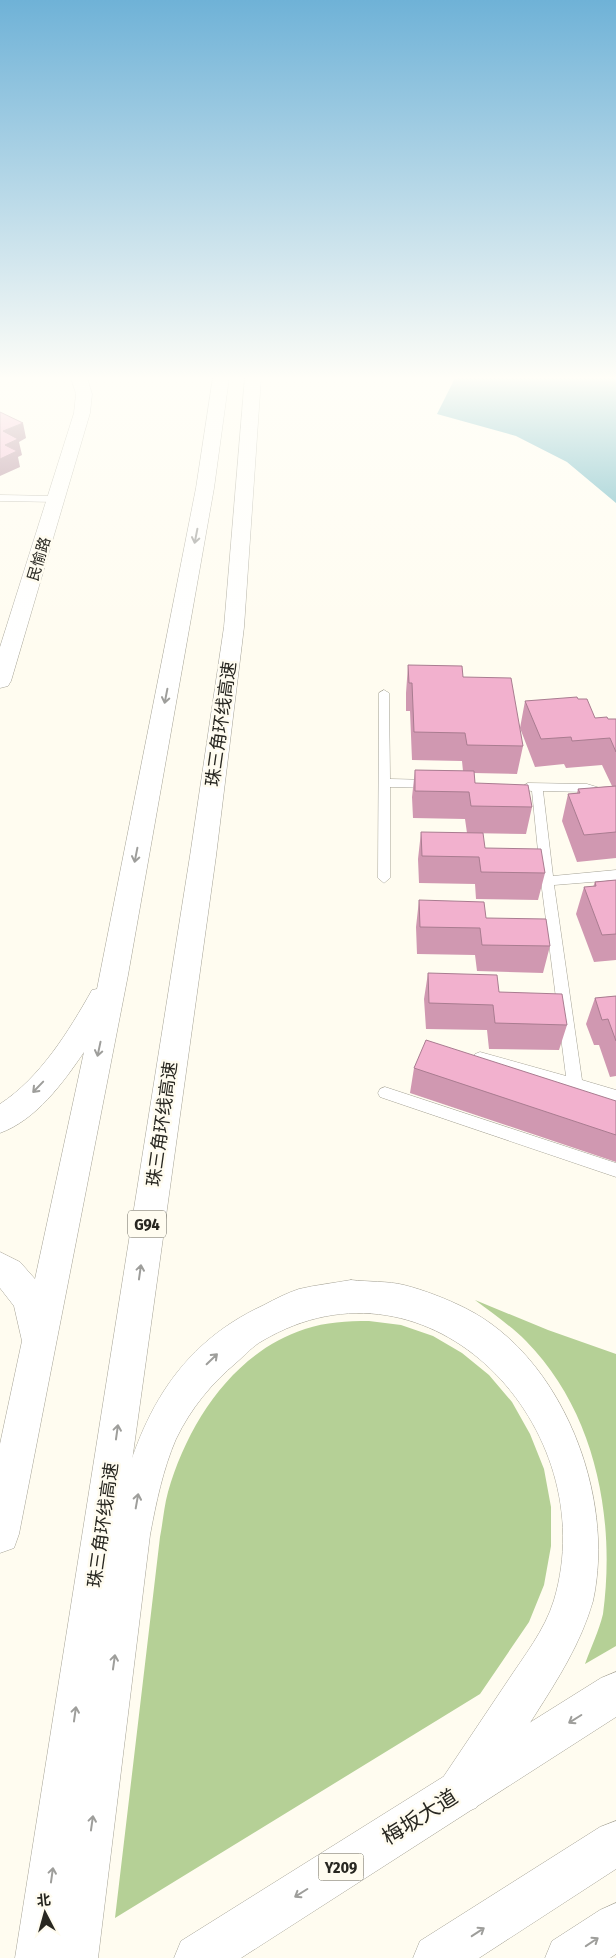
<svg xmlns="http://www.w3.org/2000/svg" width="616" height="1958" viewBox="0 0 616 1958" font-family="'Fira Sans Condensed','Noto Sans SC',sans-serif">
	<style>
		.forest { fill: #b5d096 }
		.water { fill: #5bafbd }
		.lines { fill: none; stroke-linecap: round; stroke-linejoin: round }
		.service-casing { stroke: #a5a295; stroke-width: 1 }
		.tertiary-casing { stroke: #a5a295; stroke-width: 1 }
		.primary-casing { stroke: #a5a295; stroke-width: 1 }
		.trunk-casing { stroke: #a5a295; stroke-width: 1 }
		.motorway-casing { stroke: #a5a295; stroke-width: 1 }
		.service { fill: #fff; fill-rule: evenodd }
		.tertiary { fill: #fff; fill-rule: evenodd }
		.primary { fill: #fff; fill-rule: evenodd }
		.trunk { fill: #fff; fill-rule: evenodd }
		.motorway { fill: #fff; fill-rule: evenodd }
		.wall { fill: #d098b1 }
		.shaded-wall { fill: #a97c90 }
		.building { fill: #f2b1ce; stroke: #a97c90 }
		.oneway { stroke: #9e9e9b }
		.labels { text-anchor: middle; stroke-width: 5; stroke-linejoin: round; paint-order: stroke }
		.far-street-label { font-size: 15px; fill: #282721; stroke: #fffcf0 }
		.shield { fill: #fffcf0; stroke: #68675f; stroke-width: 1 }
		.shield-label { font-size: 16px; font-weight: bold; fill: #282721 }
		.street-label { font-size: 18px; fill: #282721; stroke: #fffcf0 }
		.near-street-label { font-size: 21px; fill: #282721; stroke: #fffcf0 }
	</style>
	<rect width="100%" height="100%" fill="#fffcf0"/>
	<!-- forest -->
	<path class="forest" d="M475,1300l73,30 68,24v292l-31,18c6,-17 14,-33 18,-50 13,-97 -8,-203 -77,-273 -15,-15 -34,-28 -51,-41z
		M369,1321l32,4 32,11 29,17 27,22 23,27 18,32 14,35 7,38v39l-7,39 -15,37 -49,72 -365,224 45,-381c3,-15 4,-31 8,-45 20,-70 66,-140 137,-163 21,-7 42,-8 64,-8z"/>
	<!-- water -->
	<path class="water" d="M455,378h161v125l-49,-41 -51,-26 -79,-22z"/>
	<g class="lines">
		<!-- service casing -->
		<g class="service-casing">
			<path id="service" d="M0,495l57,1 4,3 -4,3 -57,-1z
				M384,690l5,3 1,86 42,1 6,4 -6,4 -42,-1v91l-6,5 -6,-5 1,-185z
				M528,783l59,1 29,9v8l-30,-9 -43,-1 10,85 63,-6v10l-62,5 28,195 34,10v12l-136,-38 -5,-2 -2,-4 2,-4 5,-2 86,24 -25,-195 -9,-90 -8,-1 -2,-3z
				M385,1087l231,76v14l-236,-80 -2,-4 2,-4z"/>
		</g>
		<!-- tertiary casing -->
		<g class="tertiary-casing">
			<path id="tertiary" d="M71,378h16l5,16 -2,19 -79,268 -3,5 -8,2v-41l74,-234 2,-19z"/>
		</g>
		<!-- primary casing -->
		<g class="primary-casing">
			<path id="primary" d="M616,1672v45l-375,241h-67l7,-17 420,-263z
				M616,1821v48l-137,89h-66l7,-17 180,-114z"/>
		</g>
		<!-- trunk casing -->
		<g class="trunk-casing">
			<path id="trunk" d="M351,1280c17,2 37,1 53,5 20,5 43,14 61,23 97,48 151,188 128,293 -12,42 -35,78 -58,114 -20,31 -40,62 -59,93l-16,6 -16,-6 -6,-16 6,-16c21,-31 42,-63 63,-94 17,-26 38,-52 47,-82 51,-171 -123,-359 -292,-259 -9,5 -17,14 -25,21 -26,22 -46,46 -61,77 -13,30 -20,64 -26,96l-52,423h-48l62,-423c20,-100 54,-185 152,-230 11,-6 23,-12 35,-16 17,-4 35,-6 52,-9z
				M616,1903v51l-6,4h-65l7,-17 48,-31z"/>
		</g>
		<!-- motorway casing -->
		<g class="motorway-casing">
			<path id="motorway" d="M213,378h16l-15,110 -86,487 -109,559 -5,14 -14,5v-109l22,-103 -8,-35 -14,-18v-36l20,10 15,17 49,-227c-21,31 -48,68 -84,81v-29c40,-26 69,-73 92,-114l5,-1 99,-501z
				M245,378h16l-17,249 -28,229 -153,1102h-48l175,-1102 34,-229z"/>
		</g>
		<!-- service -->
		<use href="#service" class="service"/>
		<!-- tertiary -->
		<use href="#tertiary" class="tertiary"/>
		<!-- primary -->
		<use href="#primary" class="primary"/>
		<!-- trunk -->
		<use href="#trunk" class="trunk"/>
		<!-- motorway -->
		<use href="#motorway" class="motorway"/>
	</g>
	<!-- wall -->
	<path class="wall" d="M408,665l55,12 60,69 -6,28 -43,-1 1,10 57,24 -6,27 -59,-1 -2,-14 -52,-1 -1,-21 3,-27 48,1 -1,-10 -50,-1 -2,-49h-4v-18z
		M578,699l17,19 13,1h8v139l-39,4 -15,-41 6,-27 9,-1 1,-4 34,-3 -10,-21 -36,3 -2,-4 -29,3 -15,-39 5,-27z
		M421,832l64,16 60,25 -7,27 -62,-1 -1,-15 -56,-1 -1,-24z
		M616,880v80l-22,2 -18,-48 8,-27h9l2,-5z
		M419,900l67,18 64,28 -7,27 -66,-2 -2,-16 -58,-1 -1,-27z
		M428,973l71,19 68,33 -8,25 -70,-1 -2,-19 -61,-1 -2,-30z
		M616,996v80l-6,1 -11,-32h-5l-8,-21 9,-26z
		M414,1068l202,33v61l-206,-69z"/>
	<!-- shaded-wall -->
	<path class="shaded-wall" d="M23,423l3,15 -7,4 3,13 -4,2 2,10 -20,9v-17l3,-28z"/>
	<!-- building -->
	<path class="building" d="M0,412l23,11 -20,8 15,8 -13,6 12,6 -17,8z
		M408,665l54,1 1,11 48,1 12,68 -56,-1 -2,-12 -51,-1 -2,-49h-3z
		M577,697l1,2h9l8,19 12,-1 1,2h8v33l-6,-14 -38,3 -1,-4 -30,2 -16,-38z
		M415,770l59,1 1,12 53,2 4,22 -61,-1 -2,-14 -54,-1z
		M616,786v46l-32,3 -16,-41 12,-1 -2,-4z
		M421,832l62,1 2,15 56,1 4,24 -64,-1 -2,-15 -57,-1z
		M616,880v54l-14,1 -18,-48 12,-1 -1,-4z
		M419,900l65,2 2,16 60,1 4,27 -68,-1 -2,-17 -60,-1z
		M428,973l69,2 2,17 63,2 5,31 -72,-2 -2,-18 -64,-2z
		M616,996v45l-8,-22 -6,1 -7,-22z
		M426,1040l190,61v34l-202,-67z"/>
	<!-- one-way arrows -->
	<defs><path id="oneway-shaft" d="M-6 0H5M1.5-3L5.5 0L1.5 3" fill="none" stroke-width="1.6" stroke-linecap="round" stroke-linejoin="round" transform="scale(1.25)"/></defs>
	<g class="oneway">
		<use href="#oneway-shaft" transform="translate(196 536) rotate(101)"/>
		<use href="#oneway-shaft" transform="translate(166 696) rotate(101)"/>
		<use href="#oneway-shaft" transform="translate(136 855) rotate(101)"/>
		<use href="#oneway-shaft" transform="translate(99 1049) rotate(102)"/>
		<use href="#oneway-shaft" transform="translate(38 1087) rotate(134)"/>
		<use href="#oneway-shaft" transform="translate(140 1272) rotate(-82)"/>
		<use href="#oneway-shaft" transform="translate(212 1359) rotate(-44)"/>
		<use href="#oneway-shaft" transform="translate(117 1432) rotate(-82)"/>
		<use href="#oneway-shaft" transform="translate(137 1501) rotate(-80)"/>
		<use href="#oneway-shaft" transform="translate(114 1662) rotate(-82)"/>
		<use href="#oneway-shaft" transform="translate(75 1714) rotate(-82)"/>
		<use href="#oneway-shaft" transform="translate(575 1719) rotate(148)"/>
		<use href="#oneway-shaft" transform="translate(92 1823) rotate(-82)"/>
		<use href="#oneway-shaft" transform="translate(52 1875) rotate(-82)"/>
		<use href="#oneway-shaft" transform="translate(301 1893) rotate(148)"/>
		<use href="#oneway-shaft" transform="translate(478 1932) rotate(-33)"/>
		<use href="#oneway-shaft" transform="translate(592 1942) rotate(-34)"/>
	</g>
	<!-- sky -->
	<linearGradient id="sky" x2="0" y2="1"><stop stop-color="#6fb2d7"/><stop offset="0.58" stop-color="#fffef8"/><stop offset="1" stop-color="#fffef8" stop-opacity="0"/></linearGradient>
	<rect width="616" height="652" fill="url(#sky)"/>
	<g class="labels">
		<!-- far-street labels -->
		<g class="far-street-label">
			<text transform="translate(39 559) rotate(-73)" y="5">民愉路</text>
		</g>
		<!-- shield labels -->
		<g class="shield">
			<rect x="128" y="1210.5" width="38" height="27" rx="4"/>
			<rect x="318.5" y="1853.5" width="45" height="27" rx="4"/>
		</g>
		<g class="shield-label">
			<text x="147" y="1230">G94</text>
			<text x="341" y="1873">Y209</text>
		</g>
		<!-- street labels -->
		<g class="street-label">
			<text transform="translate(221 724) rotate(-82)" y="6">珠三角环线高速</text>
			<text transform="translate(162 1124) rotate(-82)" y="6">珠三角环线高速</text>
			<text transform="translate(103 1525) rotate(-82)" y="6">珠三角环线高速</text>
		</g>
		<!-- near-street labels -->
		<g class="near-street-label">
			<text transform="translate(420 1817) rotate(-32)" y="7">梅坂大道</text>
		</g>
	</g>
	<!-- north arrow -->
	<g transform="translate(45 1913) rotate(354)" stroke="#fffcf0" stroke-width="4" paint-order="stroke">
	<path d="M0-4L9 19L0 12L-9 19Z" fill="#282721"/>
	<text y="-8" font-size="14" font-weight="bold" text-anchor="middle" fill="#282721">北</text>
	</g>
</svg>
